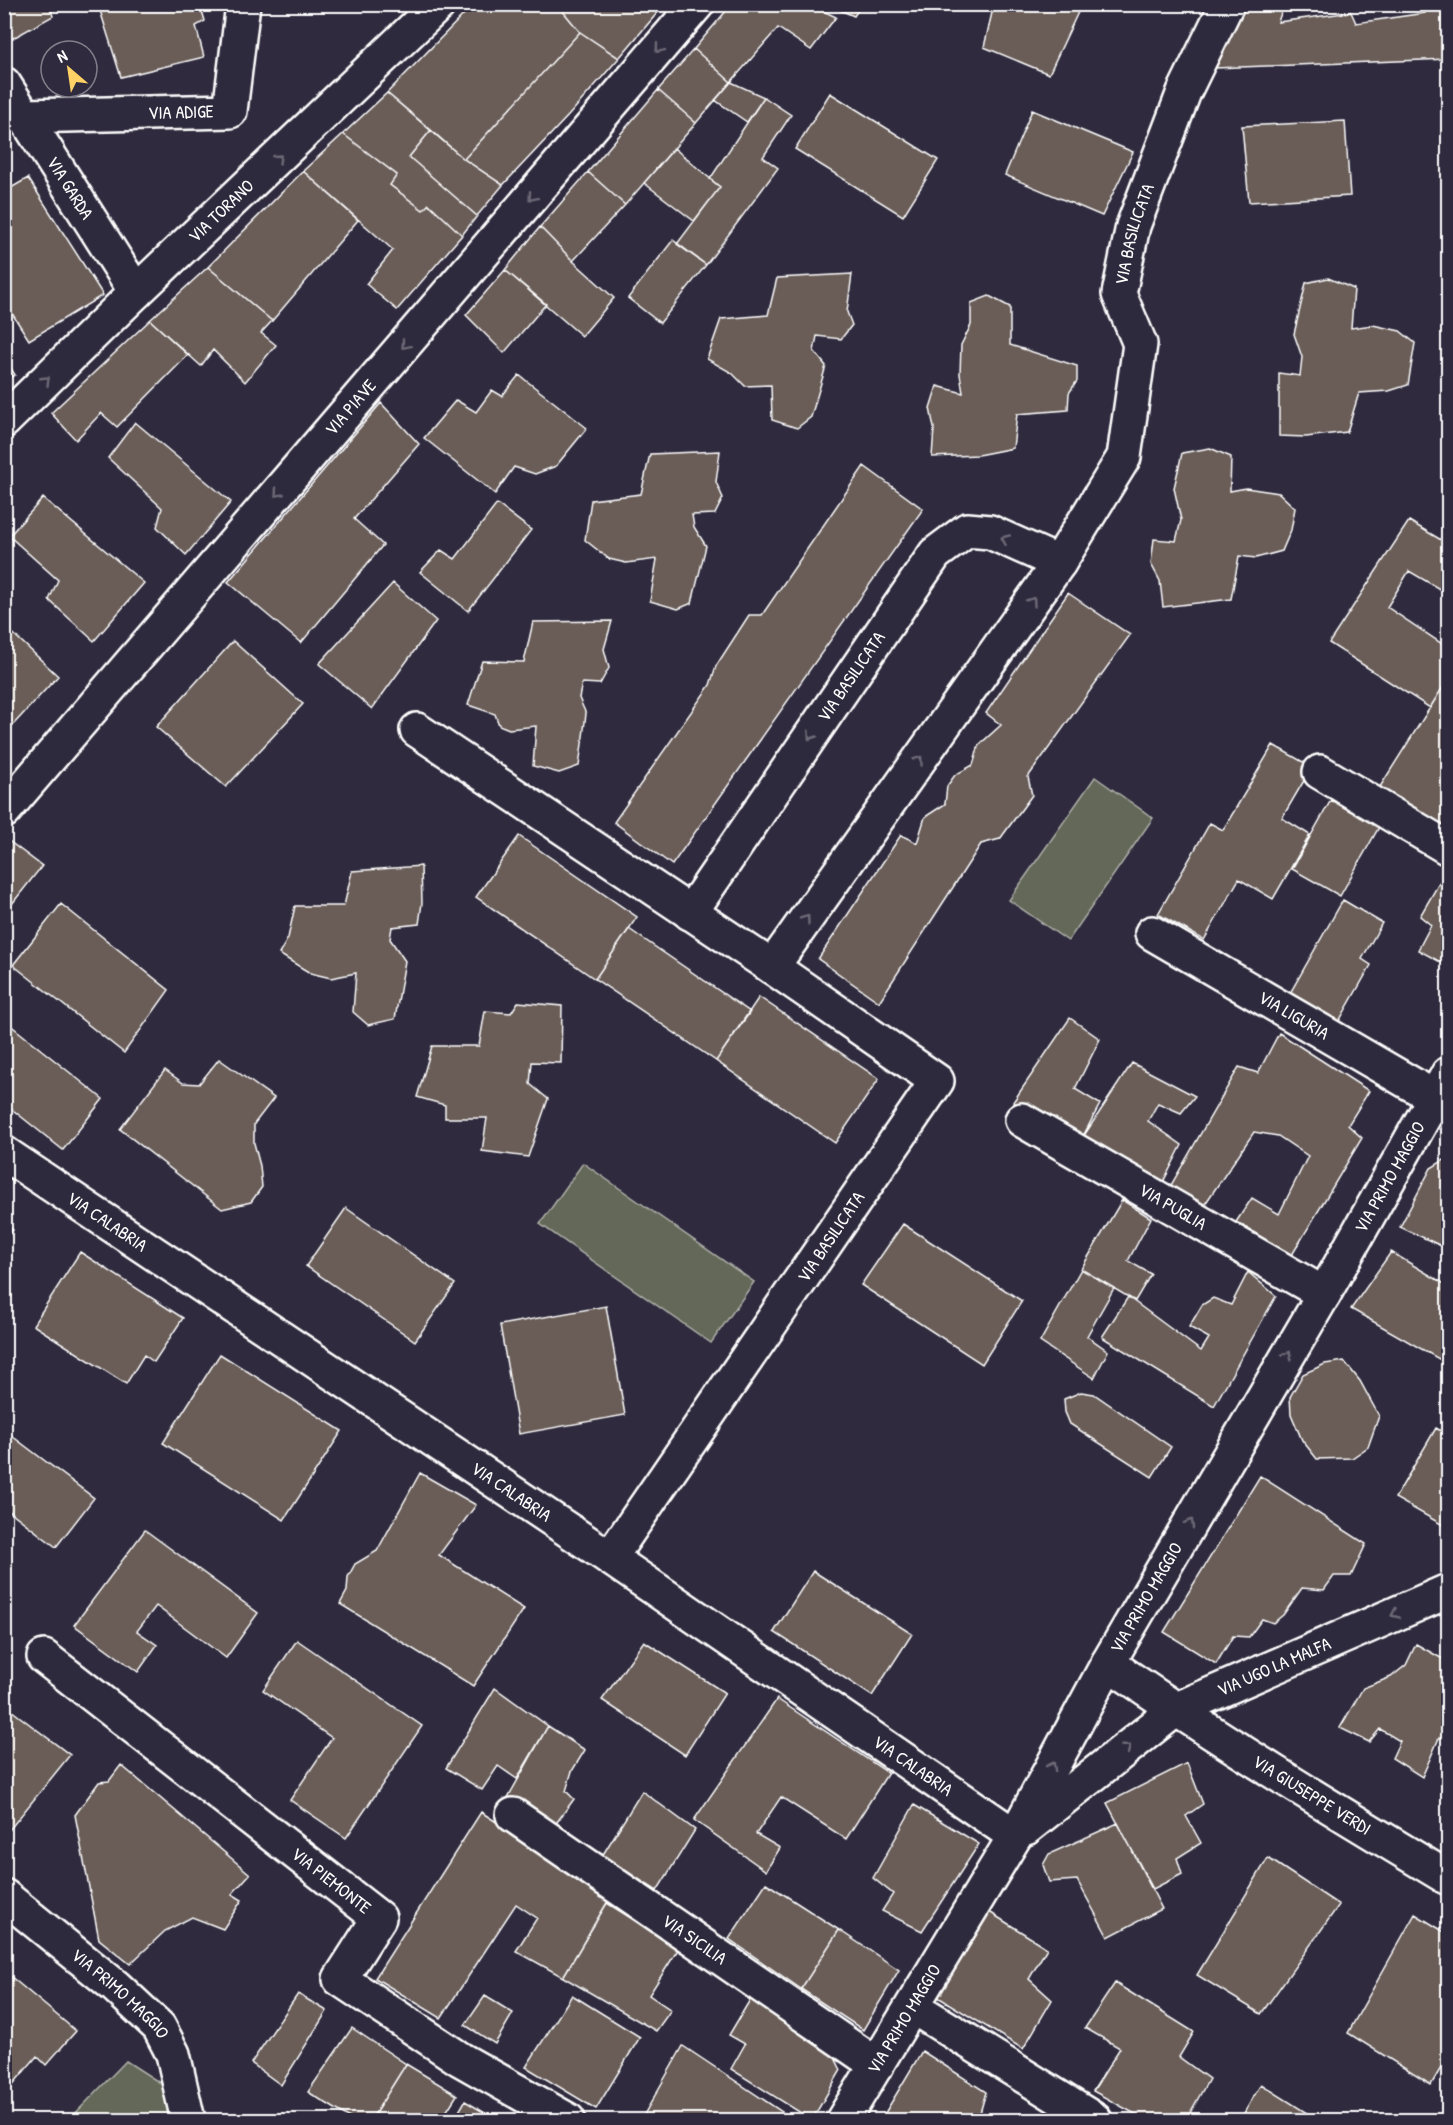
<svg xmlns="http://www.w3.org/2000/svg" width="1453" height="2125" viewBox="0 0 1453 2125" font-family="'Patrick Hand',sans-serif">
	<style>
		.green { fill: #636759; stroke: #b1b3ac; stroke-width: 1.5 }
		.building { fill: #6a5d59; stroke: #fff; stroke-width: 1.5 }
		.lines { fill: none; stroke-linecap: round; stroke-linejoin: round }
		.street-casing { stroke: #fff; stroke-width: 38 }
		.street { stroke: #2f2a3d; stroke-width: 33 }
		.oneway { stroke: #6d6a77 }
		.labels { text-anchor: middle; stroke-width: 5; stroke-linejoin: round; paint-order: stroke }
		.street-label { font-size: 18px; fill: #fff; stroke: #2f2a3d }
	</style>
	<rect width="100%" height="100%" fill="#2f2a3d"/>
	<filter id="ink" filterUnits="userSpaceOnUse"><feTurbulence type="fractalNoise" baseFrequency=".0167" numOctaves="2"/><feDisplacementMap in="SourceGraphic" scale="12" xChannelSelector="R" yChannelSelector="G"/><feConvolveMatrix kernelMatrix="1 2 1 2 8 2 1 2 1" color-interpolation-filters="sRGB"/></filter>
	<g filter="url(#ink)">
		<!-- green -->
		<path class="green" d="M1095,777l58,41 -85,123 -59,-41z
			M583,1163l171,119 -43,61 -171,-119z
			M126,2061l39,25 8,34h-104z"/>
		<!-- building -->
		<path class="building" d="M4,4h45l4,12 -47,26 -2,-3z
			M98,4h102l5,17 -9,5 8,31 -83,20z
			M474,4h83l23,28 -116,127 -77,-66z
			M557,4h108l-46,54 -39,-26z
			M732,4h77l27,13 -25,33 -33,-22 -47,54 -37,-33z
			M826,4h36l-8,12z
			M994,4h98l-12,4 -31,66 -65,-27z
			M1243,4h41l-6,18 73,-10 5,11 69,-10v-9h23v55l-233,9z
			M580,32l39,26 -50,57 -66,70 -39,-26z
			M694,49l37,33 -35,41 -38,-33z
			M731,82l33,15 -17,25 -32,-22z
			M658,90l38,33 -71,82 -37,-33z
			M387,93l44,37 -22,27 68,59 -15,19 -33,-31 -6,6 -33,-25 7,-10 -54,-41z
			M830,93l108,67 -35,56 -108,-67z
			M764,97l27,18 -28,42 15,11 -72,97 -29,-21 43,-57 -10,-8z
			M1032,110l101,42 -31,64 -97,-41z
			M1345,121l5,75 -101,6 -7,-76z
			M431,130l33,29 39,26 -26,31 -68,-59z
			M343,134l54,41 -7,10 33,25 6,-6 33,31 -65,75 -31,-26 27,-34 -90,-79z
			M674,148l46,39 -26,34 -50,-38z
			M303,171l55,49 -86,101 -64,-54z
			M588,172l37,33 -52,56 -33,-34z
			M28,178l75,117 -74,45 -25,-39v-109z
			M540,227l33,34 41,37 -32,38 -77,-66z
			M673,240l33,25 -46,58 -32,-25z
			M208,267l64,54 -11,12 15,12 -31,37 -32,-32 -12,16 -51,-46z
			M505,270l41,34 -42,49 -38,-38z
			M852,274l-5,38 5,13 -11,14 -24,-3 -3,15 12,15 -15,51 -14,11 -25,-8 -1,-35 -26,1 -13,-13 -25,-14 14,-40 47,-4 9,-37z
			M1328,278l26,11 -3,39 22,-3 27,6 15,12 -7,42 -19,6 -30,2 -12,39 -41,5 -27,-1v-63l21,3 2,-19 -8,-23 12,-51z
			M989,296l21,11v38l67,21v15l-8,12 -1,17 -51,4 -4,34 -35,7 -46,2 2,-29 -4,-20 7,-22 26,7 -3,-19 1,-29 10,-20v-22z
			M150,320l38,35 -71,72 -16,-14 -25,27 -25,-27z
			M4,357l11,18 -11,5z
			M519,375l68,53 -31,38 -21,8 -21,-7 -19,27 -71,-56 32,-38 20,12 16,-22 10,6z
			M381,403l38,41 -65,75 29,26 -82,98 -73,-61z
			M135,422l96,80 -45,53 -29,-28 5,-19 -54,-50z
			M1210,448l21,9 -1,34 16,-3 33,5 16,15 -4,22 -9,21 -26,7 -17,-2 -8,43 -68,8 -3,-26 -9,-17 3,-25 22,2 5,-21 -7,-32 8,-35z
			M720,451l-4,31 7,16 -8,16 -23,1 2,12 12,19 -14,57 -14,6 -28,-8 7,-42 -31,4 -17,-4 -24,-19 6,-40 50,-6 9,-40z
			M864,466l59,43 -251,356 -58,-43 96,-137 6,-19 33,-51h13z
			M43,498l101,85 -50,58 -45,-41 9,-20 -49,-44z
			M497,504l34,26 -63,81 -48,-39 21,-22 14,9z
			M1409,521l39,23v50l-39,-23 -22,36 61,41v31l-18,29 -101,-65z
			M393,583l43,38 -64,88 -53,-45z
			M1068,593l62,42 -102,142 4,18 -32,44 -19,5 -102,158 -61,-43 83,-124 16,8 8,-26 20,-13 2,-18 8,-11 18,-10 6,-20 22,-20 -15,-12z
			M612,621l-8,28 5,19 -9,16 -18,-1 -3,15 7,16 -7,52 -20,7 -26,-7 3,-40 -27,3 -10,-4 -4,-11 -27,-9 14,-44 42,1 9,-40z
			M4,625l54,51 -46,50 -8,-7z
			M233,641l70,63 -77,83 -70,-60z
			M1448,679v155l-70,-44z
			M1273,745l39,22 -30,51 28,17 -37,64 -34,-20 -35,61 -46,-26 52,-91 13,7z
			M1331,800l48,27 -39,69 -48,-27z
			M519,836l118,81 -42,62 -119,-82z
			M6,839l36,27 -38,48v-72z
			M421,866l1,37 -3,21 -27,3 -2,12 15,22 -10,58 -27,6 -15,-13 3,-39 -25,5 -21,-5 -31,-19 9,-16 7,-32h49l8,-35z
			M1442,878l6,4v84l-30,-16 13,-25 -11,-9z
			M1343,900l39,23 -20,36 9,6 -33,58 -49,-28z
			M61,904l108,86 -45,63 -111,-88z
			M629,929l121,83 -34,49 -121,-82z
			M759,997l120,82 -44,64 -119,-82z
			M518,1002l44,4 -1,57 -29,-1 -2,22 18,15 -20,58 -46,-6 5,-33h-42v-13l-28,-8 15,-51h47l6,-35 26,2z
			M1070,1018l30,21 -25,50 25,15 -19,36 -68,-38z
			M4,1020l99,79 -40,51 -59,-47z
			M1279,1033l90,58 -21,34 14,13 -70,117 -56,-33 16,-24 27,16 29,-58 -30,-20 -24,-4 -51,75 -33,-20 69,-120 19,6z
			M219,1059l55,39 -20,26v19l6,23 2,21 -11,15 -29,7 -102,-80 45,-59 18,13 16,1z
			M1132,1063l63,33 -14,17 -23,-10 -10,18 34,24 -21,41 -80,-46z
			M1444,1160l4,2v87l-48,-22 31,-59z
			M1122,1200l29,18 -23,43 23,13 -16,27 -54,-32z
			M346,1208l109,76 -40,57 -109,-75z
			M4,1222l9,8 -9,11z
			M903,1224l119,77 -40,63 -121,-79z
			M80,1252l103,66 -29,44 -10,-7 -18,29 -93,-59z
			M1391,1252l57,34v73l-2,4 -95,-54z
			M1081,1269l33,19 -27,48 21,15 -14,27 -54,-36z
			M1248,1272l28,24 -62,110 -112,-69 26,-40 73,54 8,-13 -20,-11 13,-22 11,-7 18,7z
			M606,1306l19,109 -106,19 -19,-109z
			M220,1354l122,77 -58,89 -121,-77z
			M1344,1361l16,20 19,35 -11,31 -16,11 -35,1 -15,-19 -11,-26 -1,-17 13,-23 22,-10z
			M1081,1392l13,2 77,53 -19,30 -82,-53 -5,-12 -1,-13z
			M1436,1428l12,7v93l-53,-30z
			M4,1430l90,68 -38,49 -48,-37 -4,5z
			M420,1473l56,32 -37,50 85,54 -51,77 -133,-82 7,-13 1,-14 7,-13 22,-13z
			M1260,1476l106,68 -15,32h-17l-10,14 -22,-2 -19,27 -10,8 -11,-4 -13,18 -16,-1 -17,28 -52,-32z
			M145,1530l113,83 -32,45 -70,-52 -19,25 20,14 -19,27 -64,-47z
			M813,1571l99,63 -40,62 -98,-64z
			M297,1640l125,86 -76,112 -56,-38 42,-62 -69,-48z
			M644,1641l81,52 -40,62 -83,-55z
			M1416,1644l32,18v76h-9l-17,39 -30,-19 8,-17 -20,-12 -11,13 -29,-14 23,-40 28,-11 15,-12z
			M495,1688l53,38 -31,53 -19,-13 -16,24 -36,-22z
			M777,1699l111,74 -42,66 -65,-42 -25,37 24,14 -14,23 -72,-51z
			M7,1707l63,48 -64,79 -2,-2v-122z
			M548,1726l37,24 -13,21 -6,20 8,8 -22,30 -46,-28z
			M1187,1763l16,41 -17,12 15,27 -24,15 5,16 -29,15 -46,-86z
			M121,1765l129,109 -18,20 10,6 -19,29 -31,-12 -27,14 -35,33 -31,-25 -24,-124 24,-33 10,-1z
			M642,1791l53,39 -38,61 -55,-35z
			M914,1805l65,39 -57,87 -40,-20 11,-17 -20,-16z
			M481,1812l130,84 -48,81 -47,-26 21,-33 -21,-14 -75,114 -66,-40z
			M1118,1823l44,86 -54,28 -31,-57 -28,2 -6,-17 6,-11z
			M1268,1858l71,47 -78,109 -64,-39z
			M766,1883l73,47 -38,59 -72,-50z
			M607,1903l72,45 -30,47 22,15 -15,21 -93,-54z
			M983,1908l64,40 -18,31 23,21 -29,49 -90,-55z
			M1415,1914l33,20v122l-17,29 -83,-52z
			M839,1930l60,40 -36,60 -62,-41z
			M4,1971l72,60 -30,34 -9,-9 -33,39z
			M1115,1983l79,49 -15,25 30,22 -23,41h-40l-53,-29 27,-43 -35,-20z
			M298,1994l29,17 -46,74 -30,-22z
			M572,1995l68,42 -44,72 -70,-42z
			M485,1996l28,17 -18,31 -30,-19z
			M751,1998l79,50 11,22 -29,50 -81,-51 14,-25 -16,-9z
			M352,2028l54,36 -35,56h-18l-45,-28z
			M683,2046l111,74h-153z
			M922,2051l64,41 -8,28h-92l-4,-2z
			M406,2064l51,31 -16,25h-70z
			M1261,2084l57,36h-78z
			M465,2101l32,19h-43z"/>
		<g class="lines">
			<!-- street casing -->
			<g class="street-casing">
				<g id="street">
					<path id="s1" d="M4,84l132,208"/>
					<path id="s2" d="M25,116l205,-5 13,-107"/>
					<path id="s3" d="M4,421l132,-129 303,-288"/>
					<path d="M417,730l355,237 165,114 -327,477"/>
					<path d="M1320,772l128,76"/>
					<path id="s4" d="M4,811l693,-807"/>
					<path id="s5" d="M690,913l245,-359 32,-24 23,2 69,31"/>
					<path id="s6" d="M1152,933l282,164"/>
					<path id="s7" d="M772,967l287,-404 65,-106 16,-113 -21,-50 14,-68 51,-134 43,-88"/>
					<path id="s8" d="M1022,1120l302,174"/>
					<path id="s9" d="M4,1153l606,405 405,278"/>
					<path id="s10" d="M44,1657l335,261 -39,61 120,80 108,61"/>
					<path id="s11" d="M1108,1663c111,77 225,146 340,215"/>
					<path id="s12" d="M513,1815l364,250"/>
					<path id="s13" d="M1026,1828l149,-118 273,-119"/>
					<path id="s14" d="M4,1896l111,90 44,41 14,27 15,66"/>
					<path d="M913,2007l182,113"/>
					<path id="s15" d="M843,2120l172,-284 93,-173 216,-369 124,-220"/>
				</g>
			</g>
			<!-- street -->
			<use href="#street" class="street"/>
		</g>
		<!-- one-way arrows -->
		<defs><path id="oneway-chevron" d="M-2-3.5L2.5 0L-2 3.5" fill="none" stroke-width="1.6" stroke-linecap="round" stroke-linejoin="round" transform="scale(1.5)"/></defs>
		<g class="oneway">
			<use href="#oneway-chevron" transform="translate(659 49) rotate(131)"/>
			<use href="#oneway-chevron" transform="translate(278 158) rotate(-43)"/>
			<use href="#oneway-chevron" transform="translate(532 197) rotate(131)"/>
			<use href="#oneway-chevron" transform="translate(405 345) rotate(131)"/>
			<use href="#oneway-chevron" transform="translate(46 380) rotate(-44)"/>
			<use href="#oneway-chevron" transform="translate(278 493) rotate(131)"/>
			<use href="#oneway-chevron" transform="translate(1005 539) rotate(-156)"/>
			<use href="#oneway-chevron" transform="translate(1032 601) rotate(-55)"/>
			<use href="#oneway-chevron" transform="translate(811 736) rotate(124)"/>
			<use href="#oneway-chevron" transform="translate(919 760) rotate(-55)"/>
			<use href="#oneway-chevron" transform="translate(806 919) rotate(-55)"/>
			<use href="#oneway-chevron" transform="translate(1288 1355) rotate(-60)"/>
			<use href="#oneway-chevron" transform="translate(1190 1523) rotate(-60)"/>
			<use href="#oneway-chevron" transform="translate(1395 1614) rotate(156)"/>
			<use href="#oneway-chevron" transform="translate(1127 1748) rotate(-38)"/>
			<use href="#oneway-chevron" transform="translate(1052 1766) rotate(-62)"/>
		</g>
	</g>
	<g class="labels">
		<!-- street labels -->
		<g class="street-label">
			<text dy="6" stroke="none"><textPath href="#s2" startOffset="156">VIA ADIGE</textPath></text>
			<text dy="6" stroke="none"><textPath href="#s1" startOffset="123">VIA GARDA</textPath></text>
			<text dy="6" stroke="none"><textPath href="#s3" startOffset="302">VIA TORANO</textPath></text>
			<text dy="6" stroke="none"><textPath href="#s7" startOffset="850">VIA BASILICATA</textPath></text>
			<text dy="6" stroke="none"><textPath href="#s4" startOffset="532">VIA PIAVE</textPath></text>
			<text dy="6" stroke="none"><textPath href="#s5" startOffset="286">VIA BASILICATA</textPath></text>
			<text dy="6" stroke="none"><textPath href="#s6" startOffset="164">VIA LIGURIA</textPath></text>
			<text dy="6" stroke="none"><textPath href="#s15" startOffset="1090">VIA PRIMO MAGGIO</textPath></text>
			<text dy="6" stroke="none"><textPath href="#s8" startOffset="174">VIA PUGLIA</textPath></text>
			<text dy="6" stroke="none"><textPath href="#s9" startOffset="124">VIA CALABRIA</textPath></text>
			<text transform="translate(831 1237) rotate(-56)" y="6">VIA BASILICATA</text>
			<text dy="6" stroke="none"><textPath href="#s9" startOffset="610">VIA CALABRIA</textPath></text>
			<text dy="6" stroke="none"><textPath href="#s15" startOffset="604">VIA PRIMO MAGGIO</textPath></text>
			<text dy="6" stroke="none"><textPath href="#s13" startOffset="298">VIA UGO LA MALFA</textPath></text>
			<text dy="6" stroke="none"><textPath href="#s9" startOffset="1096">VIA CALABRIA</textPath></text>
			<text dy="6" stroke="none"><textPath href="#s11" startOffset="243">VIA GIUSEPPE VERDI</textPath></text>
			<text dy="6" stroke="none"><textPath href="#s10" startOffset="364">VIA PIEMONTE</textPath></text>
			<text dy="6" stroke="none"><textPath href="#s12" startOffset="220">VIA SICILIA</textPath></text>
			<text dy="6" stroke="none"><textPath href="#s14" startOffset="152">VIA PRIMO MAGGIO</textPath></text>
			<text dy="6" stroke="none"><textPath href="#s15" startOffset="118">VIA PRIMO MAGGIO</textPath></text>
		</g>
	</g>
	<!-- margin -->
	<rect width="1453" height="2125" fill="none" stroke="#2f2a3d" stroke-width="24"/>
	<rect x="12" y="12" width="1429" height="2101" fill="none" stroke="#fff" stroke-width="2" filter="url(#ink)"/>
	<!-- north arrow -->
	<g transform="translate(69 69) rotate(331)"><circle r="28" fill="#2f2a3d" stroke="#827f8b" stroke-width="1.5"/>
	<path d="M0-4.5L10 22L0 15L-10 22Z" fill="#ffd166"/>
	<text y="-9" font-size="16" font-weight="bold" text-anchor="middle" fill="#ffffff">N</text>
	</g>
</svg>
